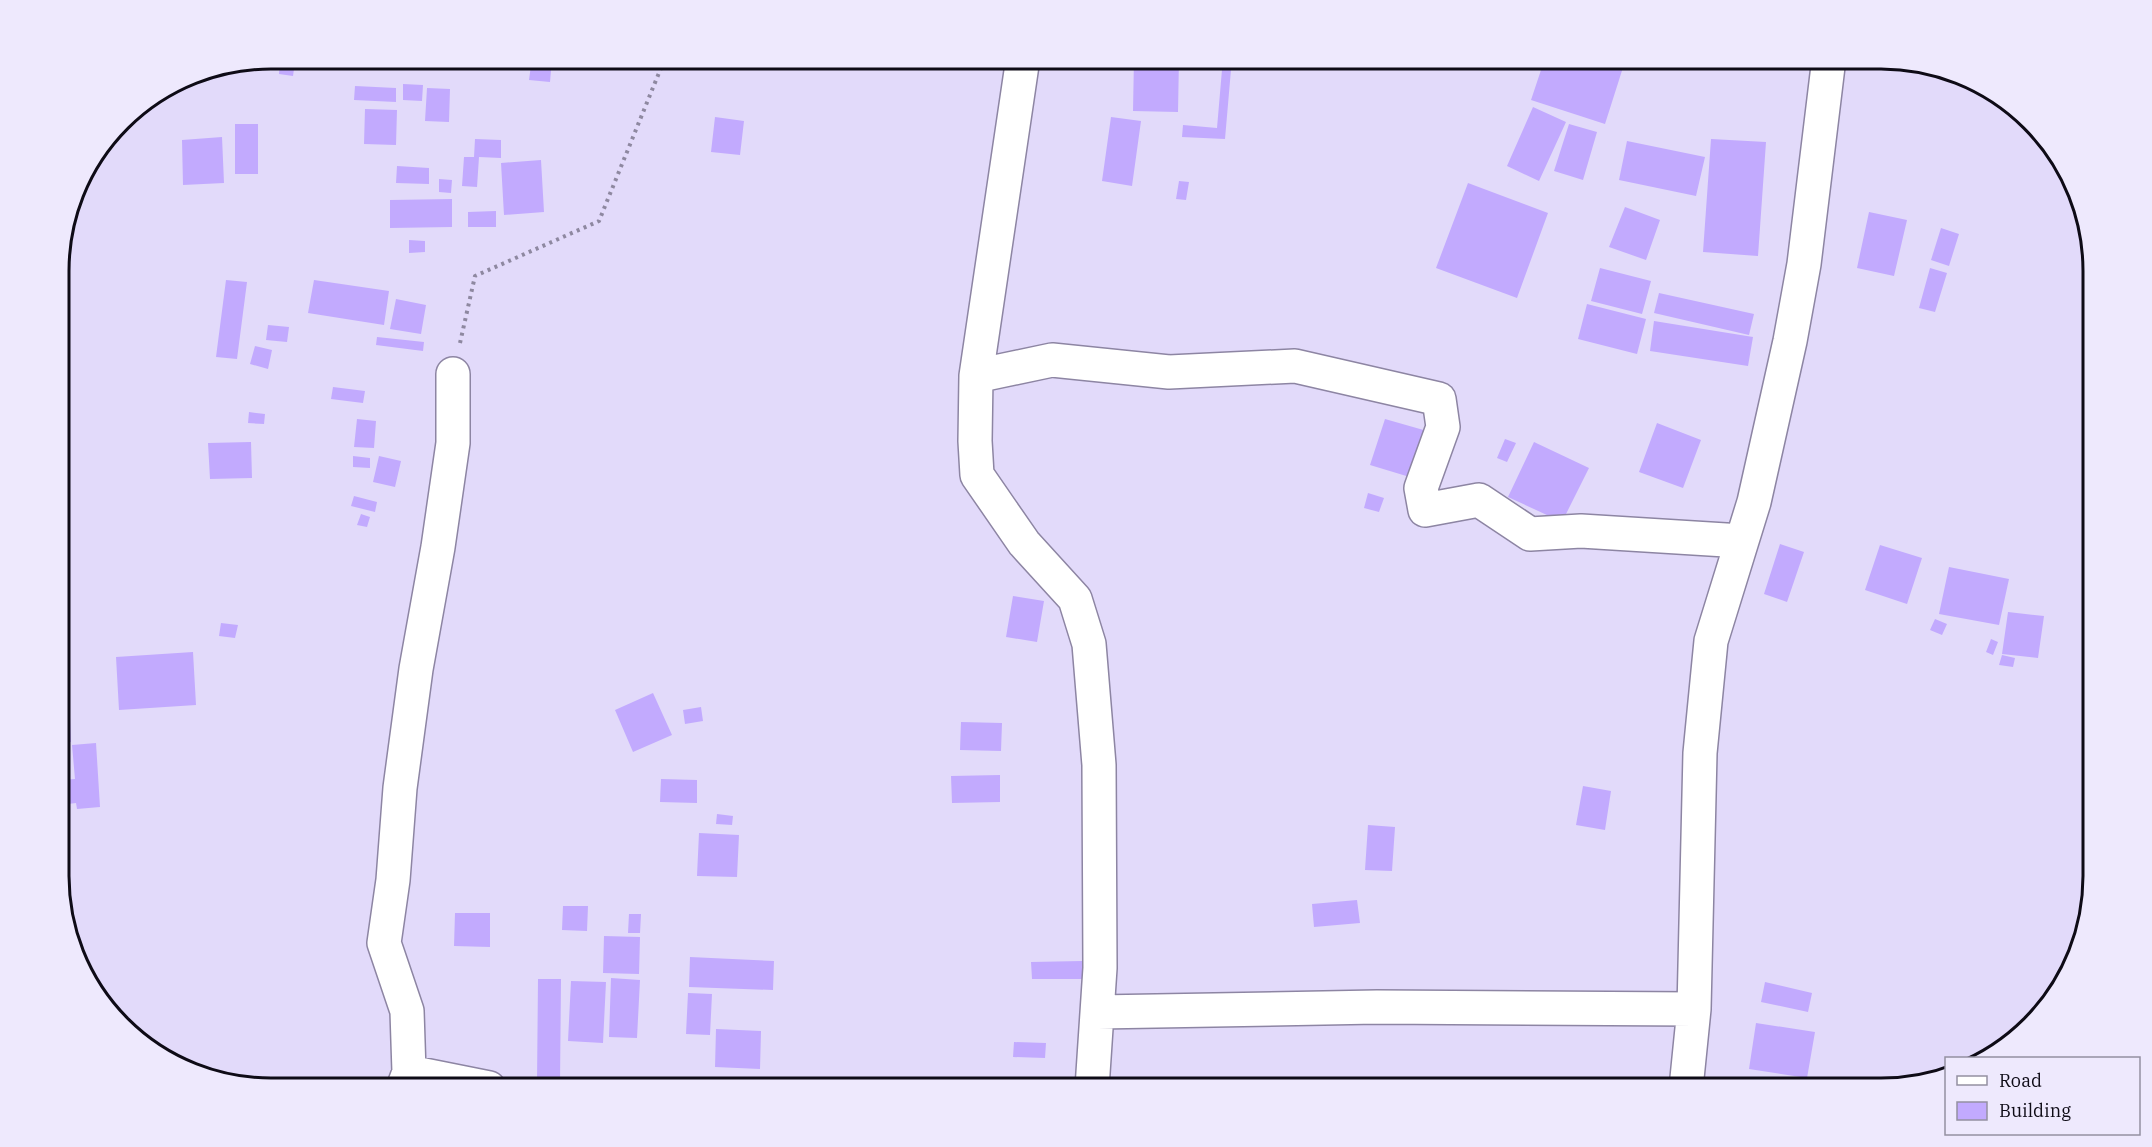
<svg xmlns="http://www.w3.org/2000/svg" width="2152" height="1147" viewBox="0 0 2152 1147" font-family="'IBM Plex Serif',serif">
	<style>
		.building { fill: #c2aafe }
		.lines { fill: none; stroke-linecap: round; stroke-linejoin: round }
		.street-casing { stroke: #8d85a3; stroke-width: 36 }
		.path { stroke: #8e88a0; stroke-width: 4; stroke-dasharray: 3 4.5; stroke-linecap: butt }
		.street { stroke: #fff; stroke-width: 33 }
		.rim { fill: none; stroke: #0e0b16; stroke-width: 3 }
	</style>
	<rect width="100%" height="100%" fill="#e2dafa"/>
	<!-- building -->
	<path class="building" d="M532,58h20l-2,24 -21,-2z
		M1134,58h45l-1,54 -45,-1z
		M1223,58h9l-7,81 -43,-2 1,-12 34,3z
		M1545,58h81l-21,66 -74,-24z
		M280,60l15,2 -2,14 -14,-2z
		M403,84l20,1 -1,16 -19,-1z
		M355,86l41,2v14l-42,-2z
		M427,88l23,1 -1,33 -24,-1z
		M1533,107l33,15 -27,59 -32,-15z
		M365,109l32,1 -1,35 -32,-1z
		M715,117l29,4 -4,34 -29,-3z
		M1111,117l30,4 -9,65 -30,-5z
		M235,124h23v50h-23z
		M1569,124l28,8 -14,48 -29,-9z
		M222,137l2,46 -41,2 -1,-45z
		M475,139l26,1v18l-22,-1 -2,30 -15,-1 2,-29h10z
		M1711,139l55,3 -8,114 -55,-4z
		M1627,141l78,16 -9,39 -77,-16z
		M541,160l3,52 -40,3 -3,-52z
		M397,166l32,2v16l-33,-1z
		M439,179l13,1 -1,13 -12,-1z
		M1179,181l10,1 -3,18 -10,-1z
		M1468,183l80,30 -31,85 -81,-30z
		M452,199v28l-62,1v-28z
		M1625,207l35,13 -14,40 -37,-13z
		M496,211v16h-28v-15z
		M1869,212l38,8 -13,56 -37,-8z
		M1941,228l18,6 -10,32 -18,-6z
		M409,240l16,1v11l-16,1z
		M1600,268l51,13 -9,33 -51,-13z
		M1930,268l17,5 -12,39 -16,-4z
		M226,280l21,2 -10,77 -21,-2z
		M314,280l75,11 -5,34 -76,-12z
		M1659,293l95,21 -5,21 -95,-22z
		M396,299l30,6 -5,29 -31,-5z
		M1587,304l59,15 -9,35 -59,-15z
		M1654,321l99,16 -5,29 -98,-15z
		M268,325l21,2 -2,15 -21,-2z
		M377,337l47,5 -1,9 -47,-6z
		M255,346l17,4 -4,19 -18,-5z
		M333,387l32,4 -2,12 -32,-4z
		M249,412l16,2 -1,10 -16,-1z
		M357,419l19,2 -2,27 -20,-1z
		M1385,419l42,12 -14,47 -43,-13z
		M1657,423l44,17 -18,48 -44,-16z
		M1505,439l11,4 -9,19 -10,-4z
		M251,442l1,36 -42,1 -2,-36z
		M1534,442l55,26 -27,54 -54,-25z
		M353,456l17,2v10l-17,-1z
		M379,456l22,5 -6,26 -22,-5z
		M1368,493l16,5 -5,14 -15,-4z
		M354,496l23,6 -2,10 -24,-6z
		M361,514l9,3 -3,10 -10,-2z
		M1780,544l24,8 -17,50 -23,-8z
		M1880,545l42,13 -15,46 -42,-14z
		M1949,567l60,12 -10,46 -60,-11z
		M1013,596l31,5 -7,41 -31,-5z
		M2008,612l36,4 -6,42 -36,-4z
		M1935,619l12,5 -5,11 -12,-5z
		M221,623l17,2 -3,13 -16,-2z
		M1991,639l7,3 -5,13 -7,-3z
		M193,652l3,53 -77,5 -3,-53z
		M2002,655l13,3 -2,9 -14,-2z
		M69,693l2,49 -11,1v-49z
		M653,693l19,42 -39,17 -18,-42z
		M701,707l2,14 -18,3 -2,-14z
		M961,722l41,1 -1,28 -41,-1z
		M96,743l4,64 -23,2 -1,-6 -16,2v-25l15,-1 -3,-34z
		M1000,775v27l-48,1 -1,-27z
		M661,779l36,1v23l-37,-1z
		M1583,786l28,5 -6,39 -29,-5z
		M717,814l16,2 -1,9 -16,-1z
		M1368,825l27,2 -3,44 -27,-1z
		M699,833l40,2 -2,42 -40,-1z
		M1357,900l3,23 -46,4 -2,-23z
		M563,906h25l-1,25 -25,-1z
		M455,913h35v34l-36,-1z
		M629,914h12l-1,19h-12z
		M604,936l36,1 -1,37 -36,-1z
		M690,957l84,4 -1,29 -84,-3z
		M1082,961v18h-50l-1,-17z
		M611,978l29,2 -3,58 -28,-1z
		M538,979h23l-1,104h-23z
		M571,981l35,1 -3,61 -35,-2z
		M1765,982l47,11 -4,19 -47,-10z
		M688,993l24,1 -2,41 -24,-1z
		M1756,1023l59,9 -8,46 -58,-9z
		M716,1029l45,2 -1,38 -45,-2z
		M1014,1042l32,1 -1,15 -32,-1z
		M1328,1079v9h-47v-8z"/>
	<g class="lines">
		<!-- street casing -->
		<g class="street-casing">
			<path id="street" d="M1023,58l-47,318 -1,65 2,34 47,68 51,56 14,45 10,121 1,203 -8,120
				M976,376l76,-16 117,12 126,-6 144,33 4,28 -22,61 4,22 54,-10 51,34 51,-3 161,10
				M1098,1012l279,-5 317,2
				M409,1072l80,16
				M403,1088l6,-16 -2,-61 -23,-68 9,-63 7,-92 16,-119 22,-122 15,-104v-69
				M1686,1088l8,-79 6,-256 11,-112 43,-139 36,-161 14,-77 25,-206"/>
		</g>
		<!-- path -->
		<path class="path" d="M460,343l15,-67 124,-55 66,-163"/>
		<!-- street -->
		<use href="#street" class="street"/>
	</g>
	<!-- crop -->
	<path d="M0 0H2152V1147H0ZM271 69H1881A202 202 0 0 1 2083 271V876A202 202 0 0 1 1881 1078H271A202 202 0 0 1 69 876V271A202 202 0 0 1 271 69Z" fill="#eee9fd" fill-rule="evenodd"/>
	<path class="rim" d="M271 69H1881A202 202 0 0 1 2083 271V876A202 202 0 0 1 1881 1078H271A202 202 0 0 1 69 876V271A202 202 0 0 1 271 69Z"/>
	<!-- legend -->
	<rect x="1945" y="1057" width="195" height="78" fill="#eee9fd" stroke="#9490a1" stroke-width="1.5"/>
	<rect x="1957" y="1076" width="30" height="9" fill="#ffffff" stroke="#9490a1" stroke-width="1.5"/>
	<text x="1999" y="1087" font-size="18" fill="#0e0b16">Road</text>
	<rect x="1957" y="1102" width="30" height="18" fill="#c2aafe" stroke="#9490a1" stroke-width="1.5"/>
	<text x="1999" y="1117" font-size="18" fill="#0e0b16">Building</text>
</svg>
